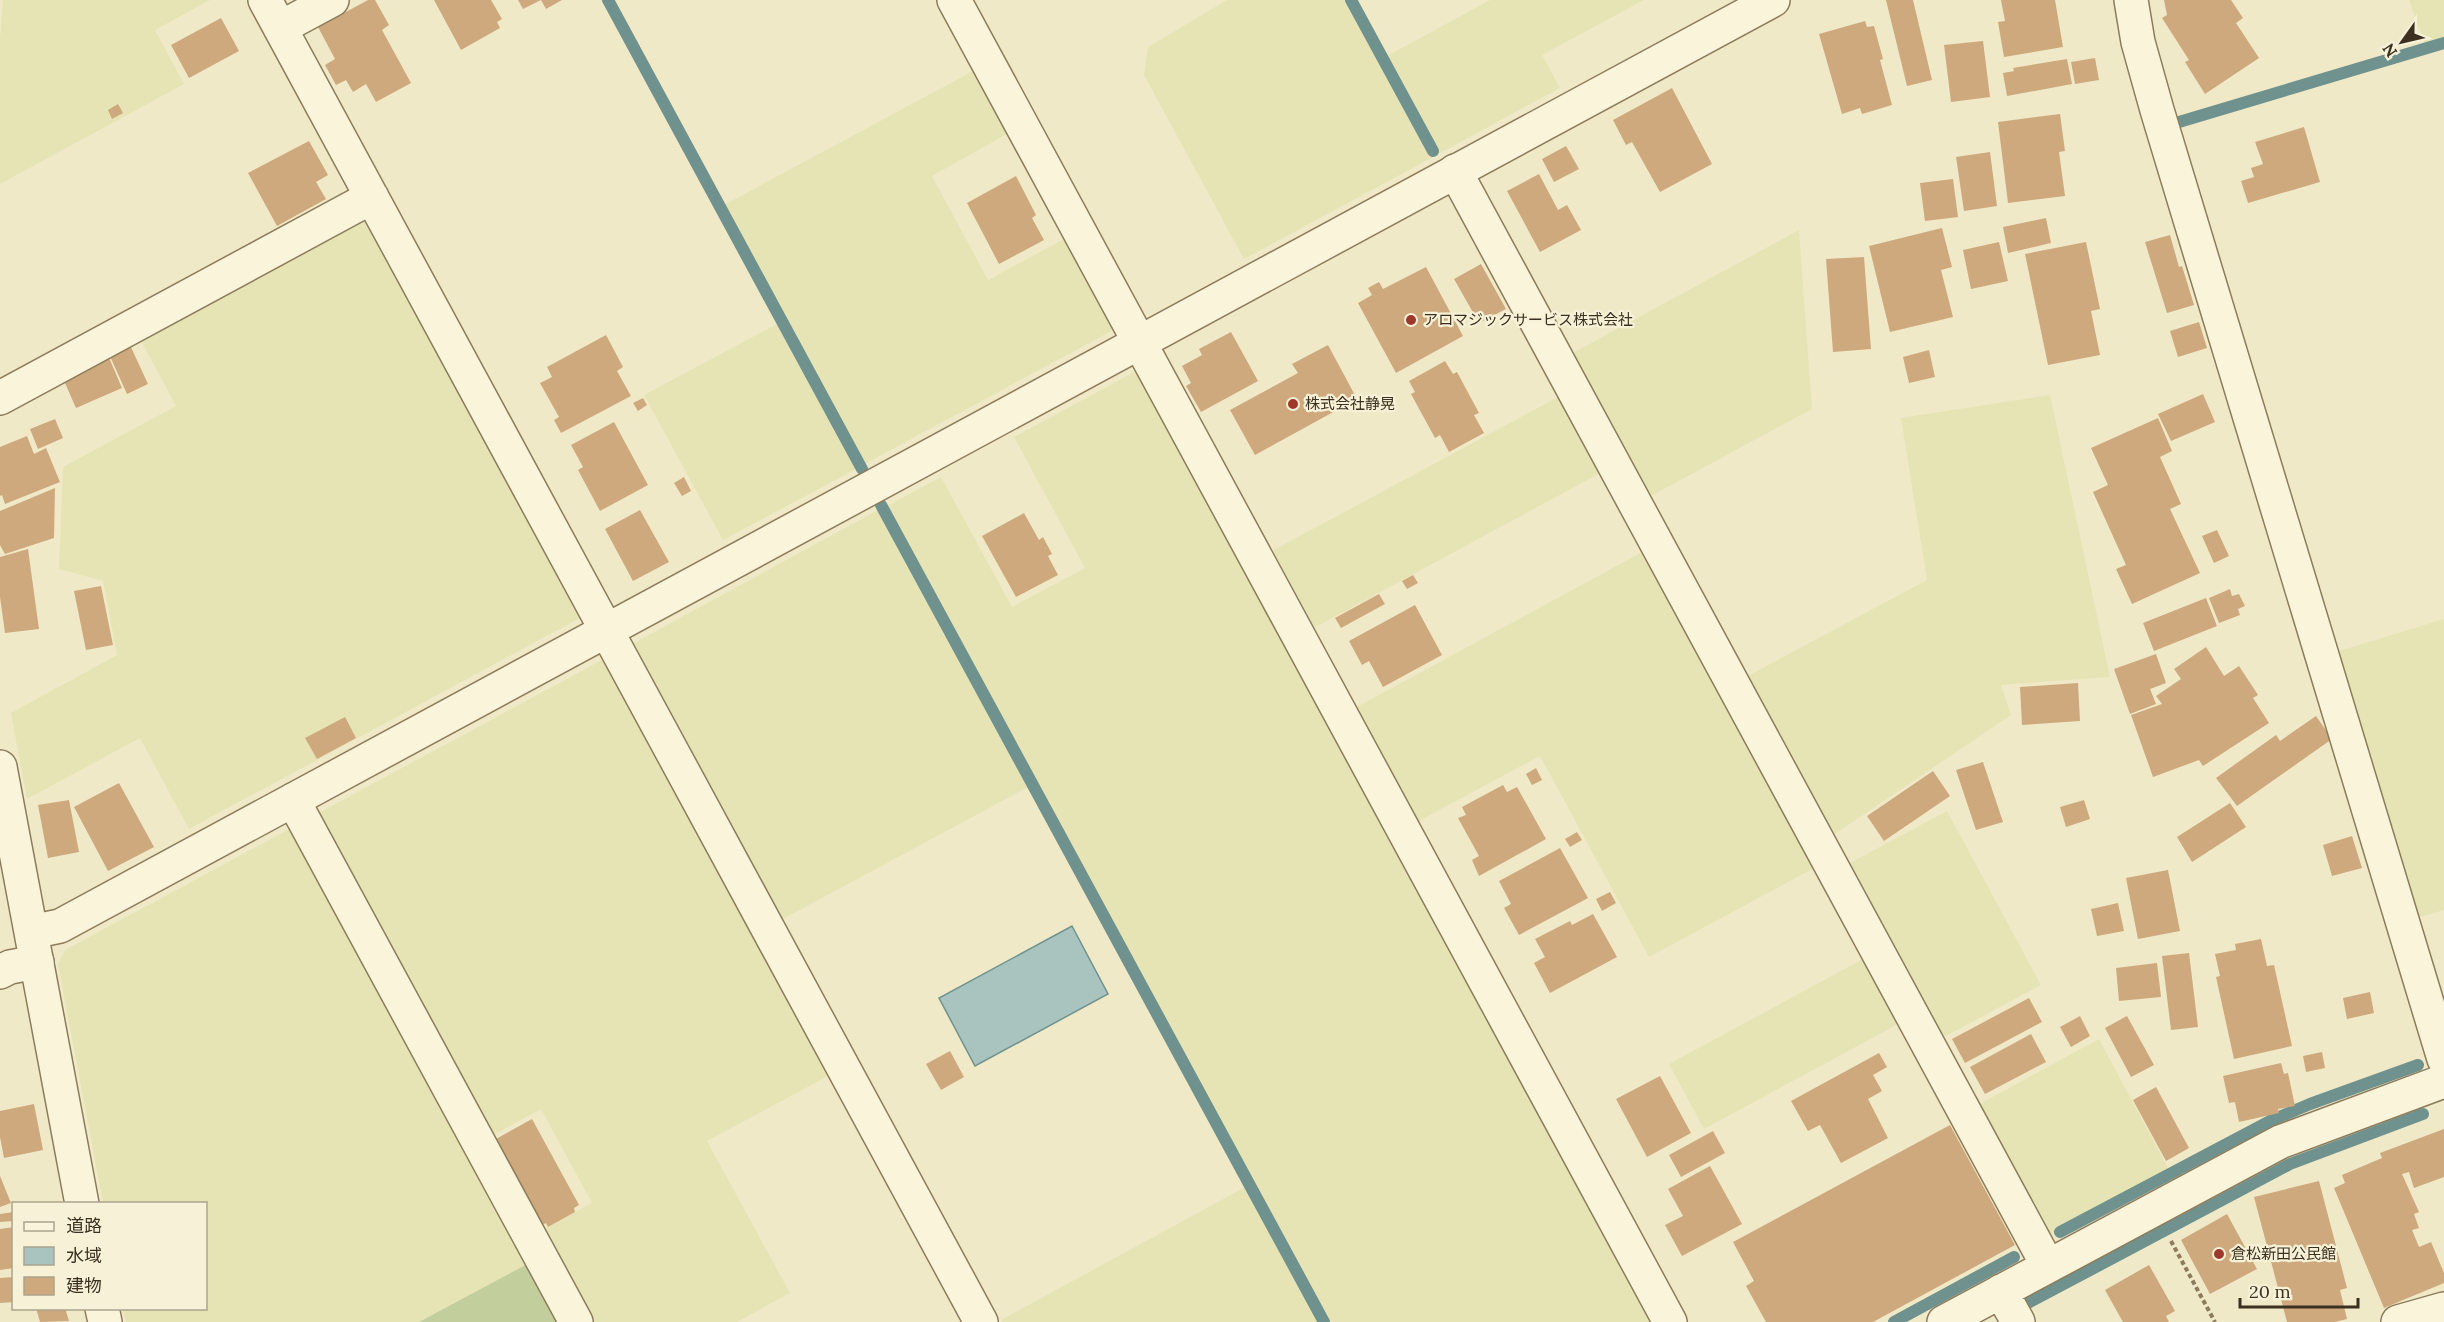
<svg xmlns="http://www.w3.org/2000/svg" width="2444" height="1322" viewBox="0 0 2444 1322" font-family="Lora,'Noto Sans JP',serif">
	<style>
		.farmland { fill: #e6e4b5 }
		.green { fill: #c2ce9b }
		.water { fill: #a9c3bf; stroke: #6f928e; stroke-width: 1.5 }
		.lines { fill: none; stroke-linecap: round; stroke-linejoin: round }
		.stream { stroke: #6f928e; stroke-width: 12 }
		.building { fill: #cea97d }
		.minor-casing { stroke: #8c7c5c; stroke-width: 36 }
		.tertiary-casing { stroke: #8c7c5c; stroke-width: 36 }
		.path { stroke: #8c7c5c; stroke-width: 4; stroke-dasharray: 4.5 3; stroke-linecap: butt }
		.minor { stroke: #faf4db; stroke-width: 33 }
		.tertiary { stroke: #faf4db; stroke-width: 33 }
		.poi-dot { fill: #9d382a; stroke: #f7f1d7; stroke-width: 2 }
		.labels { text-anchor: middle; stroke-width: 4.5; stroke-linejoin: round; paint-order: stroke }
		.poi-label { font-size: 15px; fill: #3c3120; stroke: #f7f1d7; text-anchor: start }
	</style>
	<rect width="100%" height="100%" fill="#f0e9c7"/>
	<!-- farmland -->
	<path class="farmland" d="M3,0h207l-55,30 29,54 -184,100v-145z
		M1227,0h121l85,157 -189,102 -100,-184 4,-28z
		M1490,0h154l-102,55 18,33 -122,66 -53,-97z
		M2409,0h35v39l-19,6z
		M975,70l34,63 -77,43 56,104 78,-42 49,91 -252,136 -141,-259z
		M360,213l220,405 -391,211 -49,-91 -113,61 -16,-86 106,-58 -14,-74 -44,-12 4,-102 113,-61 -39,-73z
		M1799,230l13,179 -163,88 -78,-143z
		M779,323l79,145 -135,72 -79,-145z
		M1138,370l515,952h-326l-442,-815 56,-30 71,130 73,-39 -71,-131z
		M2050,395l60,282 -109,8 10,30 -179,121 -86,-159 181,-97 -26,-162z
		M1560,396l42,76 -290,157 -42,-77z
		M880,509l150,277 -247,133 -149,-276z
		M1644,551l172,316 -167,90 -109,-201 -123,66 -62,-114z
		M2444,619v291l-27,8 -81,-266z
		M602,660l226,416 -121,65 83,152 -53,29h-147l-49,-91 51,-28 -51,-94 -51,28 -175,-322z
		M1947,811l94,174 -99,53 -94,-174z
		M295,826l236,436 -112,60h-293l-3,-13 83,-1v-104l-103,-1 -45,-239 7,-14z
		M1865,958l35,65 -196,106 -35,-65z
		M2099,1039l70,131 -120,65 -71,-130z
		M1247,1186l73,134 -3,2h-315l-1,-2z"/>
	<!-- green -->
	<path class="green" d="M531,1262l32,60h-144z"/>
	<!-- water -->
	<path class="water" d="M1072,926l36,68 -133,72 -36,-68z"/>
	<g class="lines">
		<!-- stream -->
		<path class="stream" d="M608,0l254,469
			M1351,0l82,151
			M2179,122l265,-79
			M881,505l443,817
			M2060,1232l210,-111 40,-17 108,-39
			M2026,1304l264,-140 133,-50
			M1894,1322l120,-65"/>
	</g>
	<!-- building -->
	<path class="building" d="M368,0h7l14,25 -7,5 29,53 -35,19 -10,-18 -13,8 -7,-12 -10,5 -11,-20 10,-6 -17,-32z
		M434,0h57l11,19 -5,3 3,6 -39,22z
		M518,0h44l-16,9 -5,-9 -18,9z
		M1886,0h27l19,80 -25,6z
		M2001,0h54l8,47 -59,10 -6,-35 7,-1z
		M2164,0h67l12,18 -7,5 23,35 -54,36 -20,-32 4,-2 -27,-42 5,-3z
		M221,18l18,33 -50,27 -18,-33z
		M1865,21l2,6 7,-1 9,33 -3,1 12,45 -30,9 -2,-6 -18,6 -23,-80z
		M1983,41l7,56 -39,5 -7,-57z
		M2095,58l4,22 -24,4 -4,-22z
		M2067,59l5,25 -65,12 -4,-23 11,-2 -1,-3z
		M1672,88l40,76 -52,28 -28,-50 -6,3 -13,-25z
		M118,104l5,9 -11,6 -4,-9z
		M2060,114l5,37 -6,1 6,44 -57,7 -10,-81z
		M2304,127l16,55 -72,21 -7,-22 13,-4 -3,-9 12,-4 -8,-22z
		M309,141l19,34 -12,7 10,17 -49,27 -29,-53z
		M1566,146l13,23 -25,13 -12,-23z
		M1990,152l7,54 -33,5 -8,-54z
		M1539,174l19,36 9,-5 14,25 -41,22 -33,-61z
		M1016,176l20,39 -4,3 12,22 -45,24 -32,-61z
		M1953,179l5,38 -33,4 -5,-38z
		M2046,218l5,25 -43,10 -5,-26z
		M1942,228l10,39 -11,3 12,47 -63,15 -21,-86z
		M2170,235l9,32 3,-1 12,39 -27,8 -22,-71z
		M1999,242l9,39 -37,8 -8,-39z
		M2086,242l14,67 -9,2 9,44 -52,10 -23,-111z
		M1864,257l7,92 -38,3 -7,-93z
		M1481,264l25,45 -27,14 -25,-44z
		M1426,267l37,69 -67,37 -38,-70 14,-8 -4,-7 11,-6 4,7z
		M2199,322l8,26 -29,9 -8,-26z
		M1231,332l27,49 -57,31 -15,-26 5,-3 -9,-17 20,-11 -3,-6z
		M606,335l17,32 -6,4 14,25 -70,37 -7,-13 5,-3 -19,-34 12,-6 -5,-10z
		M130,345l18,39 -21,10 -18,-40z
		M1328,345l29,54 -102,56 -25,-45 68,-37 -6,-9z
		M1929,350l6,27 -26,6 -6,-26z
		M107,353l15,35 -46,20 -15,-34z
		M1445,361l8,13 4,-2 22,41 -5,2 10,18 -35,19 -9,-17 -5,3 -24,-44 4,-2 -6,-11z
		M2203,394l12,28 -44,19 -13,-27z
		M643,398l4,7 -9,6 -5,-8z
		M2158,418l14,33 -12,6 21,47 -11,5 30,64 -68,31 -16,-35 10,-4 -33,-73 15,-7 -17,-37z
		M55,419l8,19 -25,11 -8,-20z
		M614,422l34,63 -48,26 -22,-41 5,-3 -12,-22z
		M27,436l7,18 12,-6 14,34 -55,22 -3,-9 -2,1v-49z
		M684,477l7,14 -9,5 -8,-13z
		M55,488l-1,50 -49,16 -5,-9v-34z
		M640,510l29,52 -36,19 -28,-52z
		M1024,513l15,27 4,-3 9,17 -4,2 10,19 -42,22 -34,-61z
		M2217,530l12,26 -15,7 -12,-27z
		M28,549l11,80 -34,4 -5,-36v-40z
		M1413,575l5,8 -11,6 -5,-8z
		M101,586l12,59 -27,5 -12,-59z
		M2230,589l2,7 7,-2 6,12 -7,3 2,6 -21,8 -10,-25z
		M1379,594l6,10 -44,24 -6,-10z
		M2206,598l11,28 -63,25 -11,-28z
		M1415,605l27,50 -59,32 -14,-26 -7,4 -13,-24z
		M2206,647l18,29 15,-10 19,29 -5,3 16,25 -66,43 -4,-6 -46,17 -22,-62 31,-11 -6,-8 25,-17 -7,-10z
		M2156,654l10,29 -16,6 6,15 -26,10 -16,-45z
		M2078,683l2,38 -58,4 -2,-38z
		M2316,716l16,23 -95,67 -21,-28 60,-43 4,6z
		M345,717l11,21 -39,21 -12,-21z
		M1983,762l20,60 -27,8 -20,-60z
		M1536,768l6,12 -10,5 -6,-11z
		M1933,771l17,25 -66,45 -17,-25z
		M119,783l35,64 -46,24 -34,-64z
		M1503,785l4,7 10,-5 29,52 -67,37 -7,-16 7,-4 -21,-38 8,-3 -4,-8z
		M69,800l10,52 -31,6 -10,-53z
		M2084,800l6,19 -24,8 -6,-20z
		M2230,803l16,24 -54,35 -15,-25z
		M1577,832l5,8 -12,7 -5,-8z
		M2352,836l10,32 -30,8 -9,-31z
		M1560,848l28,50 -69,37 -15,-27 7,-4 -12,-23z
		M2168,870l12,61 -42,8 -12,-61z
		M1610,892l6,11 -14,8 -6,-12z
		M2118,903l6,28 -27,5 -6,-27z
		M1593,914l24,43 -67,36 -16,-30 11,-6 -10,-18 35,-18 2,4z
		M2261,939l6,27 7,-1 18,81 -58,13 -18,-82 4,-1 -5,-22 21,-4 -1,-6z
		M2189,953l9,74 -27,3 -9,-74z
		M2157,963l4,34 -42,4 -3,-33z
		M2370,992l4,21 -27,6 -4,-21z
		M2029,998l13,24 -77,41 -13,-24z
		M2080,1016l10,20 -19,11 -11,-20z
		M2127,1016l27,49 -23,12 -26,-49z
		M2031,1034l15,28 -61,32 -15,-27z
		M950,1051l14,26 -23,13 -15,-26z
		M2322,1052l3,16 -19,4 -3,-16z
		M1879,1053l8,14 -14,8 9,16 -14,8 20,39 -47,25 -21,-38 -12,6 -17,-30z
		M2281,1063l3,11 4,-1 7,33 -17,3 1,4 -40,9 -4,-20 -6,1 -6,-27z
		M1660,1076l31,57 -44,24 -31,-58z
		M2156,1087l33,61 -23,13 -33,-61z
		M34,1104l9,46 -39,8 -4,-21v-26z
		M532,1119l47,86 -5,3 1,4 -27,15 -2,-4 -6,3 -46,-86z
		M1950,1125l65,120 -142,77h-107l-20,-36 8,-5 -21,-39z
		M2444,1129v48l-30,11 -5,-16 -7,2 17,38 -5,2 5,14 -7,2 7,17 12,-5 13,31v10l-60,25 -50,-120 11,-5 -3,-8 40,-17 -2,-5z
		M1713,1131l12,22 -44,24 -12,-22z
		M1710,1166l32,58 -60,32 -17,-31 18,-9 -15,-27z
		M0,1176l11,27 -11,4z
		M2319,1181l28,107 -7,2 7,29 -12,3h-48l-33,-125z
		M14,1212v9l-14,1v-8z
		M2227,1214l30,55 -47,25 -29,-54z
		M14,1227v41l-14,2v-41z
		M2149,1265l26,46 -9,5 3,6h-46l-18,-32z
		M14,1277v25l-14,1v-25z
		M36,1308h29l4,13 -29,1z"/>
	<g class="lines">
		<!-- minor casing -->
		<g class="minor-casing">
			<path id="minor" d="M265,0l716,1322
				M954,0l716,1322
				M2131,0l7,42 19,68 287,949
				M280,28l52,-28
				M1455,171l593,1095
				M0,398l372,-201
				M293,800l283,522
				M0,972l10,-5 27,-5
				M2001,1291l17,31
				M1944,1322l336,-180 164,-61
				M2398,1322l46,-13"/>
		</g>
		<!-- tertiary casing -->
		<g class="tertiary-casing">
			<path id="tertiary" d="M0,767l82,437
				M31,932l29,-6 1713,-926
				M102,1308l3,14"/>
		</g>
		<!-- path -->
		<path class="path" d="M2171,1241l44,81"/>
		<!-- minor -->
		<use href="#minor" class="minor"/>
		<!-- tertiary -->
		<use href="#tertiary" class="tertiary"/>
	</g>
	<!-- markers -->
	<g class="poi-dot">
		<circle cx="1411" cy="320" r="6"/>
		<circle cx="1293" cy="404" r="6"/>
		<circle cx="2219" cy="1254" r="6"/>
	</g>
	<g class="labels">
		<!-- poi labels -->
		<g class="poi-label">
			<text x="1423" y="325">アロマジックサービス株式会社</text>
			<text x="1305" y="409">株式会社静晃</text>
			<text x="2231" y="1259">倉松新田公民館</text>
		</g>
	</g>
	<!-- legend -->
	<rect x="12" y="1202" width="195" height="108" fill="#f7f1d7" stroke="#aca48e" stroke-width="1.5"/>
	<rect x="24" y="1222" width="30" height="9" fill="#faf4db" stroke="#aca48e" stroke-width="1.5"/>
	<text x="66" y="1232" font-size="18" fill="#3c3120">道路</text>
	<rect x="24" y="1247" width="30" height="18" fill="#a9c3bf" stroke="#aca48e" stroke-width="1.5"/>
	<text x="66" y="1262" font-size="18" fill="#3c3120">水域</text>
	<rect x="24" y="1277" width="30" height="18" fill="#cea97d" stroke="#aca48e" stroke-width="1.5"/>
	<text x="66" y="1292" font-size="18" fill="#3c3120">建物</text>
	<!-- north arrow -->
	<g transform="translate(2402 42) rotate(236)" stroke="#f7f1d7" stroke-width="4.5" paint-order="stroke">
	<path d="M0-4.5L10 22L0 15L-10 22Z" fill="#3c3120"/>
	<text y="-9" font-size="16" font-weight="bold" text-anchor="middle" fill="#3c3120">N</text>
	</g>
	<!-- scale -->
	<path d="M2240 1298v9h118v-9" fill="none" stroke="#3c3120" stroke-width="3"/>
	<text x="2249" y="1298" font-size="18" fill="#3c3120" stroke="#f7f1d7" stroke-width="4.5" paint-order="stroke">20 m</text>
</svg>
